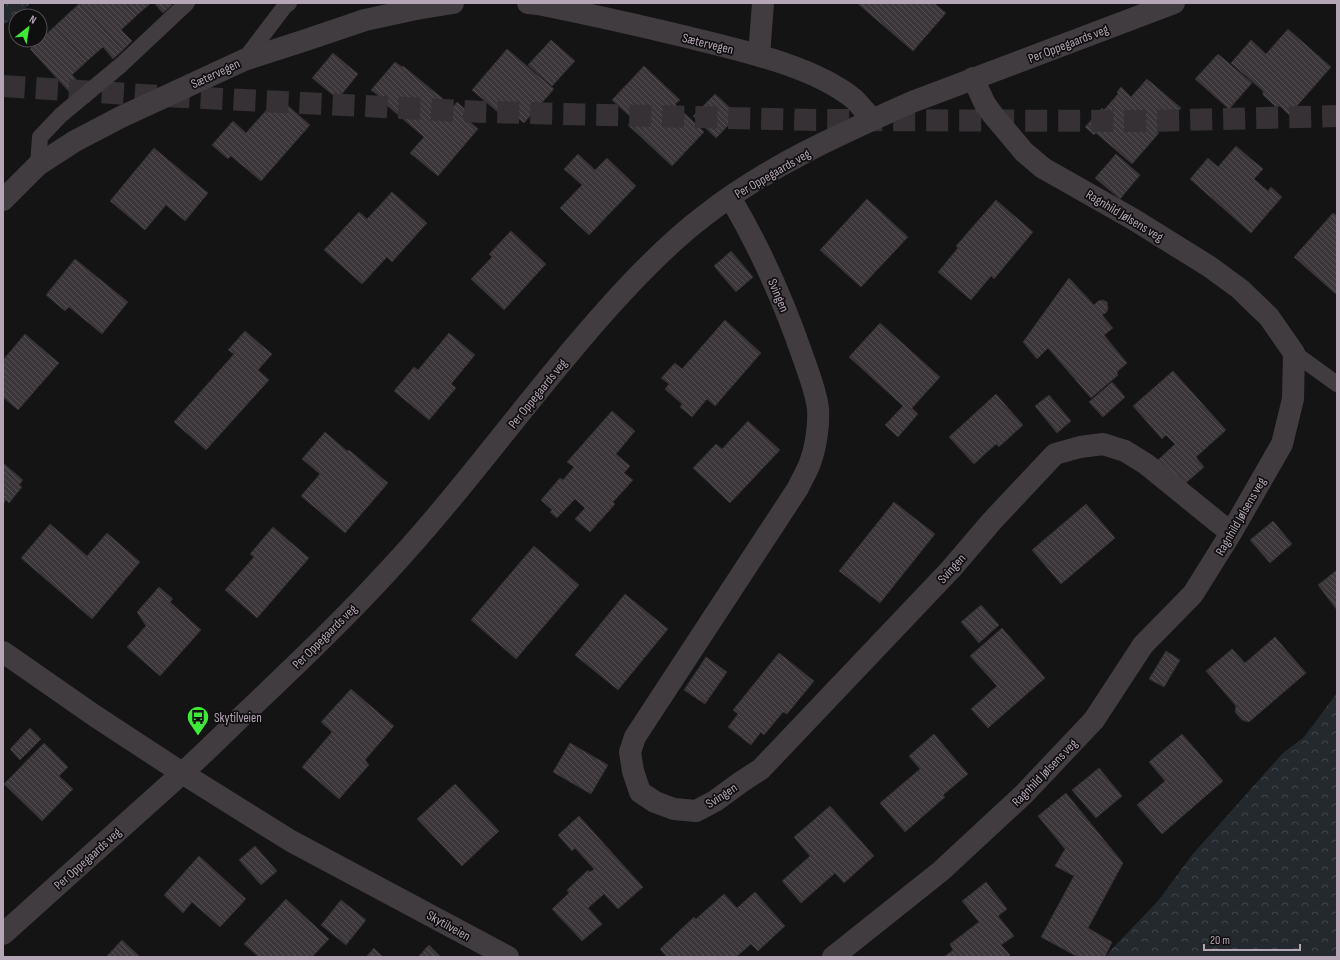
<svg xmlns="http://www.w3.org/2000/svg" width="1340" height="960" viewBox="0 0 1340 960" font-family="'Sofia Sans Condensed',sans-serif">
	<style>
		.forest { fill: url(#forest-crowns) }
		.building { fill: url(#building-back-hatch); stroke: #312e30 }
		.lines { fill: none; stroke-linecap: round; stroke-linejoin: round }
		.motorway-tunnel { stroke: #353135; stroke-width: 22; stroke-dasharray: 22 11; stroke-linecap: butt }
		.service { stroke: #413c40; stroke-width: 16 }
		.minor { stroke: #413c40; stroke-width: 22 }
		.tertiary { stroke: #413c40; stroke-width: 22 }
		.labels { text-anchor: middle; stroke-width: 3.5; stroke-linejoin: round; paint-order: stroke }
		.street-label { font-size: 13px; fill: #b5a6b5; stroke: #100f10 }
		.poi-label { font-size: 13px; fill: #b5a6b5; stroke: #100f10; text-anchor: start }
	</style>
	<defs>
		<pattern id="forest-crowns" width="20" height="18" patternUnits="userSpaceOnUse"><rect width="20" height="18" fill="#24292d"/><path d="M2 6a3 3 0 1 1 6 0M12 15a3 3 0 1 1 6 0" fill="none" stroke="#424549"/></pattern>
		<pattern id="building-back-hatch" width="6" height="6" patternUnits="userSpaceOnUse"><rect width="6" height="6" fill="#3a3639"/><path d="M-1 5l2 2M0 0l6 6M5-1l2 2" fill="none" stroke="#545053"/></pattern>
	</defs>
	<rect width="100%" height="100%" fill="#151415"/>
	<!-- forest -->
	<path class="forest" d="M3,3h28l-13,12 -15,10z
		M1337,693v264h-231l4,-6 48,-50 34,-46 91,-102 21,-16z"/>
	<!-- building -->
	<path class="building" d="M80,3l43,47 -10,9 -10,-12 -16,14 -32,-35z
		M80,3h46l11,12 -16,15 11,11 -9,9z
		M126,3h25l-14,12z
		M154,3h17l1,2 -9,8z
		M857,3h77l12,10 -33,38z
		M55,26l32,35 -15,14 11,12 -10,9 -43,-47z
		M1288,29l43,38 -42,48 -9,-9 -4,1 -13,-12v-4l-32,-28 20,-23 15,14z
		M551,40l24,21 -23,25 -24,-21z
		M507,49l47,40 -30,34 -12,-10 -6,6 -34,-29z
		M333,53l25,21 -20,25 -26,-21z
		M1218,54l34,29 -23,26 -34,-30z
		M395,62l7,5 1,-1 50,41 4,-5 10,9 -4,5 15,13 -40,47 -28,-23 14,-16 -47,-40 1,-2 -7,-5z
		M644,66l36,34 -5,4 29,28 -32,34 -44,-41 5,-6 -21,-19z
		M1147,79l34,29 -8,9 -2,-2 -14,16 2,2 -27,31 -36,-31 -2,2 -9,-8 17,-19 2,2 14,-16 -1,-2 4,-5 10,10z
		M715,94l23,21 -22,23 -23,-22z
		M278,97l32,28 -49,56 -30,-25 -3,3 -16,-14 21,-24 13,12z
		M1236,146l27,23 -9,10 14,12 3,-4 11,10 -31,36 -61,-54 18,-21 10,9z
		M154,148l54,45 -23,28 -19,-16 -21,25 -35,-29z
		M578,154l17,16 12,-12 29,28 -47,49 -29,-27 22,-23 -18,-16z
		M1116,154l24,21 -20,24 -25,-21z
		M392,192l35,31 -35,39 -5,-5 -25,27 -38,-34 35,-38 8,7z
		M867,199l41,38 -47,50 -41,-37z
		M996,200l37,32 -39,47 -3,-3 -20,24 -33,-28 20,-24 -2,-2z
		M1333,213l4,3v79l-43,-38z
		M511,231l35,33 -42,46 -33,-31 21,-22 -3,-3z
		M731,251l22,26 -17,15 -22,-26z
		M75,259l53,43 -26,32 -33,-27 -4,4 -19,-16z
		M1069,278l25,27 4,-4 5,-1 4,2 1,6 -1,4 -5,3 11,13 -9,7 23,28 -10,9 1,3 -27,23 -43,-50 -11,11 -14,-17z
		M725,320l36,33 -46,53 -8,-7 -15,18 -12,-10 2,-3 -17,-15 4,-5 -8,-6 14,-15 7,6z
		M880,323l60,54 -28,31 6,6 -20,23 -13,-12 18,-19 -54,-49z
		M245,331l27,23 -14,16 11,10 -63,70 -32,-28 60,-68 -6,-4z
		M449,333l26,22 -24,29 5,4 -27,32 -35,-29 20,-24 4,3z
		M25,334l34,29 -41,47 -15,-13v-37z
		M1173,371l53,59 -30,27 8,10 -24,21 -23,-27 18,-17 -9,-9 -4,4 -29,-33z
		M1112,382l13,15 -22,20 -14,-15z
		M996,394l27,31 -24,22 -3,-3 -22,20 -25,-27z
		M1049,395l22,26 -14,12 -22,-27z
		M612,411l23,20 -19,23 14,12 -6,7 9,7 -20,22 2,2 -25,28 -15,-13 10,-11 -10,-9 -18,19 -7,-6 2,-2 -11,-10 19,-22 3,2 11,-13 -7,-5z
		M748,421l32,29 -50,53 -37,-35 23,-24 6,5z
		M325,432l22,19 2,-1 39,33 -43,50 -44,-37 19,-22 -18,-15z
		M3,463l20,17 -4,5 3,2 -13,16 -3,-3 -3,4z
		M894,502l41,32 -55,69 -41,-32z
		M1086,504l29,34 -54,46 -29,-34z
		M1273,521l19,23 -22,19 -20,-23z
		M50,524l37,32 20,-23 33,29 -48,57 -71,-61z
		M273,527l36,31 -52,60 -32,-28 29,-33 -4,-3z
		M534,546l45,39 -63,74 -45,-39z
		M1337,570v40l-19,-25z
		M159,587l14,12 -3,3 31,28 -41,46 -33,-29 19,-21 -9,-14z
		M625,594l43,35 -50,61 -43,-35z
		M981,605l18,20 -20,18 -18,-21z
		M1002,628l43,50 -57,50 -17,-19 26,-23 -27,-30z
		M1275,637l31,36 -57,49 -7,-2 -7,-8 1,-6 -30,-35 26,-22 13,14z
		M1166,651l14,9 -16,27 -15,-8z
		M779,653l35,28 -27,33 -4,-2 -19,23 -3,-3 -10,13 -23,-18 10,-13 -5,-4z
		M706,657l21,15 -22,32 -21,-14z
		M351,689l43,37 -29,34 4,5 -30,34 -37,-32 30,-35 -11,-10z
		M30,728l11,11 -21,21 -10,-11z
		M934,734l34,40 -25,21 2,2 -40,35 -25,-29 40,-34 -11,-13z
		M1182,734l41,47 -61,53 -25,-29 28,-24 -16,-19z
		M44,743l24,24 -9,9 14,13 -31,32 -38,-37z
		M570,743l38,22 -17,29 -38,-22z
		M1099,768l23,28 -26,22 -24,-28z
		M455,784l44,47 -37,35 -45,-47z
		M1066,793l57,70 -35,65 24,14 -7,15h-27l-37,-20 33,-61 -19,-10 10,-17 -27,-33z
		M830,806l44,50 -30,27 -9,-10 -34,30 -19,-22 28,-25 -16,-19z
		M579,816l64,71 -25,22 -14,-15 -16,14 14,16 -20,17 -30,-32 17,-16 -2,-3 21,-20 2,2 4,-3 -19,-21 -3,3 -14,-16z
		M255,846l22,25 -16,14 -22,-25z
		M199,856l47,43 -26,28 -28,-25 -9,11 -19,-18z
		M986,882l21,27 -9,7 16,20 -13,9 9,10 -2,2h-64l9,-7 -3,-6 29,-22 -17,-21z
		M755,892l30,34 -27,25 -7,-7 -15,13h-69l-7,-8 34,-32 2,2 28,-25 13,14z
		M286,899l43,40 -17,18h-53l-15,-13z
		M341,900l25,20 -20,25 -25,-20z
		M122,940l18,17h-34z
		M429,945l12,12h-23z
		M374,948l9,9h-17z"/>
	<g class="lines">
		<!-- motorway-tunnel -->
		<path class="motorway-tunnel" d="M3,86l140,9 341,17 332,8 331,1 190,-5"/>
		<!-- service -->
		<path class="service" d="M244,60l41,-54 4,-3
			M38,165l2,-28 21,-22 60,-50 66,-62
			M1294,353l43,31"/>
		<!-- minor -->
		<path class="minor" d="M528,3l10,1c50,10 99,21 149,33 51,13 125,28 167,62 6,6 12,14 19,20
			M759,55l4,-52
			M730,197c30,51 54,105 73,160 5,14 14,38 15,52 1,15 -2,37 -7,51 -3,10 -9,19 -13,28l-163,249 -5,15 3,19 7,21 15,10 19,7 22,2 19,-10 26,-19 20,-13 190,-200 41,-48 63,-67 25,-7 23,-3 22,7 21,13 85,69
			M3,200l35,-35 37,-24 46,-24 123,-57 62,-20 59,-20 51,-11 37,-6
			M3,652l92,64 87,57 109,68 217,116
			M833,957l108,-86 83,-77 70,-74 49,-75 50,-51 38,-61 51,-89 11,-45 1,-46 -25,-36 -29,-28 -30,-22 -77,-48 -90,-51 -19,-16 -31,-37 -8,-11 -12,-26"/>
		<!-- tertiary -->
		<path class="tertiary" d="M3,934c59,-53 118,-106 177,-159 26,-23 51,-49 77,-73 45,-43 90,-86 132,-132 67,-72 124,-151 188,-226 37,-44 81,-93 127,-128 62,-49 136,-82 208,-114l262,-99"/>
	</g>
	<!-- icons -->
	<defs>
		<g id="bus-pin" transform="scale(1.15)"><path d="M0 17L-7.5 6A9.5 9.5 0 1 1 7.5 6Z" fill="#3ee937" stroke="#100f10"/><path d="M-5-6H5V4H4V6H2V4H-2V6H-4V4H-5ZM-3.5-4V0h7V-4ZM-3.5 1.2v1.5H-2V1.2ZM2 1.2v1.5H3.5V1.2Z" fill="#111"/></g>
	</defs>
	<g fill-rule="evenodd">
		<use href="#bus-pin" x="198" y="717"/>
	</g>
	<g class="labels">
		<!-- street labels -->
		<g class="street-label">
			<text transform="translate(708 43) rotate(14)" y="5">Sætervegen</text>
			<text transform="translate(1068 43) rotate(-21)" y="5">Per Oppegaards veg</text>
			<text transform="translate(215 73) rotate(-25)" y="5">Sætervegen</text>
			<text transform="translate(772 173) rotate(-30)" y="5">Per Oppegaards veg</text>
			<text transform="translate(1125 215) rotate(31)" y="5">Ragnhild Jølsens veg</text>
			<text transform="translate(779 295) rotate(67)" y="5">Svingen</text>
			<text transform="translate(537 393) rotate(-51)" y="5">Per Oppegaards veg</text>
			<text transform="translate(1240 516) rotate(-60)" y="5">Ragnhild Jølsens veg</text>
			<text transform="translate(951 568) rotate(-48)" y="5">Svingen</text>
			<text transform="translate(324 636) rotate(-45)" y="5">Per Oppegaards veg</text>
			<text transform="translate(1044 772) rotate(-46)" y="5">Ragnhild Jølsens veg</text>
			<text transform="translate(721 795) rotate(-33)" y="5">Svingen</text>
			<text transform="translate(87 858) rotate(-42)" y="5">Per Oppegaards veg</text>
			<text transform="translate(449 925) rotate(29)" y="5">Skytilveien</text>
		</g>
		<!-- poi labels -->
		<g class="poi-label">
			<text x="214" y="722">Skytilveien</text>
		</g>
	</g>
	<!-- border -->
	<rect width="1340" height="960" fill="none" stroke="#b5a6b5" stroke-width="8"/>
	<!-- north arrow -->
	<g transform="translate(28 28) rotate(30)"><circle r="19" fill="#100f10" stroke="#524b52"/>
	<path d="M0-3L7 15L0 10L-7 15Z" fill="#3ee937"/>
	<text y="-6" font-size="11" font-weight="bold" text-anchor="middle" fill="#b5a6b5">N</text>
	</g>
	<!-- scale -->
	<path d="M1204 944v6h96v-6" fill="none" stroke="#b5a6b5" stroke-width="2"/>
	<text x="1210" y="944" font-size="12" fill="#b5a6b5" stroke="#100f10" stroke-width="3" paint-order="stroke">20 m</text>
</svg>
